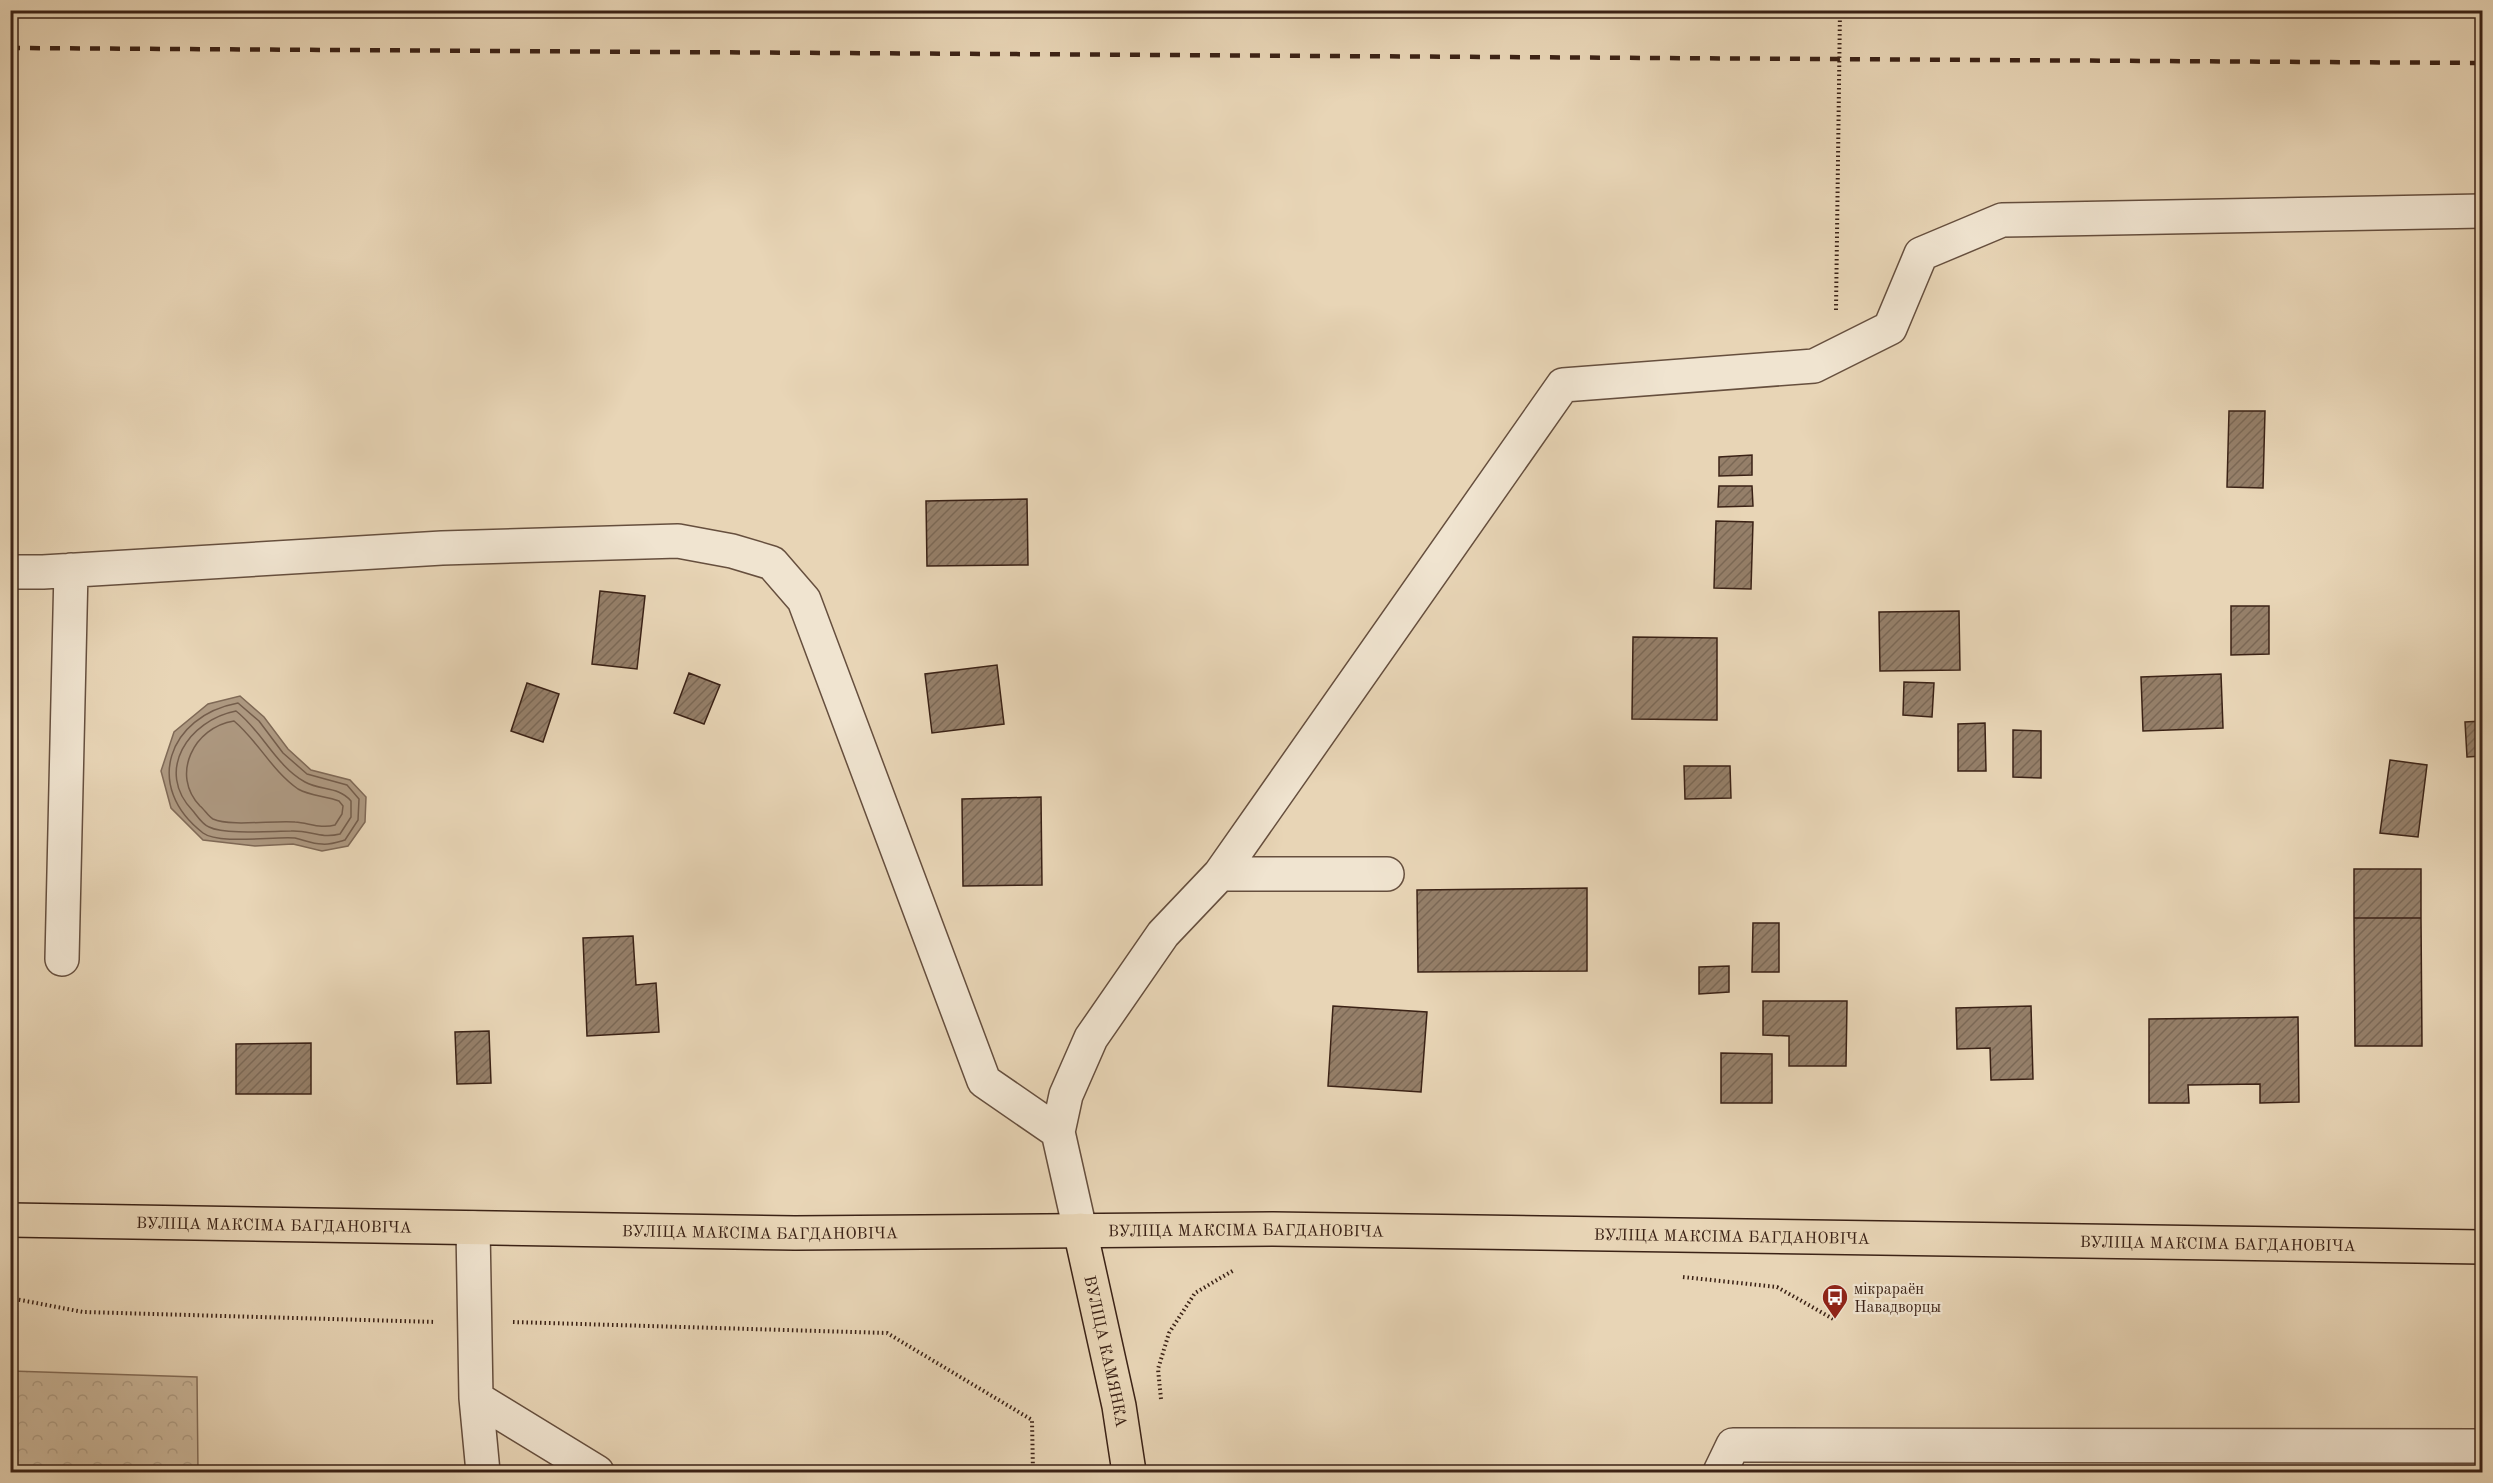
<svg xmlns="http://www.w3.org/2000/svg" width="2493" height="1483" viewBox="0 0 2493 1483" font-family="'Old Standard TT',serif">
	<style>
		.forest { fill: url(#forest-crowns); stroke: #836c58; stroke-width: 1.5 }
		.water { fill: #ad9880; stroke: #7f6956; stroke-width: 1.5 }
		.lines { fill: none; stroke-linecap: round; stroke-linejoin: round }
		.shore { stroke: #745d4b; stroke-width: 1.5 }
		.building { fill: url(#building-hatch); stroke: #3b2216; stroke-width: 1.5 }
		.minor-casing { stroke: #664f3e; stroke-width: 36 }
		.major-casing { stroke: #3b2216; stroke-width: 36 }
		.path { stroke: #3b2216; stroke-width: 4; stroke-dasharray: 1.5 3; stroke-linecap: butt }
		.minor { stroke: #f0e4d0; stroke-width: 33 }
		.major { stroke: #e8d5b6; stroke-width: 33 }
		.rail { stroke: #3b2216; stroke-width: 4.5; stroke-dasharray: 10 10; stroke-linecap: butt }
		.labels { text-anchor: middle; stroke-width: 4.5; stroke-linejoin: round; paint-order: stroke }
		.street-label { font-size: 16px; fill: #3b2216; stroke: #f0e4d0 }
		.poi-label { font-size: 16px; fill: #3b2216; stroke: #f0e4d0; text-anchor: start }
	</style>
	<defs>
		<pattern id="forest-crowns" width="20" height="18" patternUnits="userSpaceOnUse" patternTransform="scale(1.5)"><rect width="20" height="18" fill="#cbb79b"/><path d="M2 6a3 3 0 1 1 6 0M12 15a3 3 0 1 1 6 0" fill="none" stroke="#af9d85"/></pattern>
		<pattern id="building-hatch" width="6" height="6" patternUnits="userSpaceOnUse" patternTransform="scale(1.5)"><rect width="6" height="6" fill="#957f69"/><path d="M-1 1l2-2M0 6l6-6M5 7l2-2" fill="none" stroke="#7b6855"/></pattern>
	</defs>
	<rect width="100%" height="100%" fill="#e8d5b6"/>
	<filter id="stains"><feTurbulence type="fractalNoise" baseFrequency=".00333" numOctaves="4"/><feColorMatrix values="0 0 0 0 .2 0 0 0 0 .09 0 0 0 0 .02 0 0 0 .5 -.17"/></filter>
	<radialGradient id="worn" r=".72"><stop offset=".6" stop-color="#630" stop-opacity="0"/><stop offset="1" stop-color="#630" stop-opacity=".3"/></radialGradient>
	<!-- forest -->
	<path class="forest" d="M11,1371l186,6 1,95h-187z"/>
	<!-- water -->
	<path class="water" d="M240,696l24,21 24,32 23,21 39,10 16,17 -1,25 -17,24 -26,5 -29,-7 -38,2 -52,-6 -32,-32 -10,-37 13,-39 34,-28z"/>
	<g class="lines">
		<!-- shore -->
		<path class="shore" d="M238,703l21,18 24,32 24,21 40,11 12,14 -1,21 -13,20c-7,2 -16,5 -23,4 -9,0 -18,-4 -27,-6 -20,-2 -76,7 -92,-5 -60,-46 -35,-117 35,-130z
			M236,711c26,20 40,55 69,71 16,9 33,4 46,19v16l-11,17c-20,5 -30,-4 -49,-3 -19,0 -66,4 -82,-4 -6,-2 -12,-11 -16,-16 -39,-40 -4,-91 43,-100z
			M234,721c24,20 38,50 64,68 12,7 28,7 41,12l4,5 -1,8 -7,11c-14,4 -26,-2 -40,-3 -20,-2 -65,5 -82,-3 -5,-3 -9,-10 -13,-13 -30,-31 -6,-79 34,-85z"/>
	</g>
	<!-- building -->
	<path class="building" d="M2229,411h36l-2,77 -36,-1z
		M1752,455v20l-33,1v-19z
		M1719,486h33l1,20 -35,1z
		M1027,499l1,66 -101,1 -1,-65z
		M1716,521l37,1 -2,67 -37,-1z
		M600,591l45,5 -8,73 -45,-5z
		M2231,606h38v48l-38,1z
		M1959,611l1,59 -80,1 -1,-59z
		M1633,637l84,1v82l-85,-1z
		M997,665l7,59 -72,9 -7,-59z
		M689,673l31,12 -16,39 -30,-11z
		M2221,674l2,54 -80,3 -2,-54z
		M1904,682l30,1 -2,34 -29,-2z
		M527,683l32,11 -16,48 -32,-11z
		M2482,721v35l-15,1 -2,-35z
		M1985,723l1,48h-28v-47z
		M2013,730l28,1v47l-28,-1z
		M2390,760l37,5 -9,72 -38,-4z
		M1684,766h46l1,32 -46,1z
		M1041,797l1,88 -79,1 -1,-87z
		M2354,869h67v49h-67z
		M1587,888v83l-169,1 -1,-82z
		M2354,918h67l1,128h-67z
		M1753,923h26v49h-27z
		M633,936l3,49 20,-2 3,49 -72,4 -4,-98z
		M1729,966v26l-30,2v-27z
		M1763,1001h84l-1,65h-57v-30l-26,-1z
		M1333,1006l94,6 -6,80 -93,-6z
		M2031,1006l2,73 -42,1 -1,-32 -33,1 -1,-41z
		M2298,1017l1,85 -39,1v-19l-72,1 1,18h-40v-84z
		M489,1031l2,52 -34,1 -2,-52z
		M311,1043v51h-75v-50z
		M1721,1053l51,1v49h-51z"/>
	<g class="lines">
		<!-- minor casing -->
		<g class="minor-casing">
			<path id="minor" d="M10,572h33l399,-24 236,-7 54,10 40,12 32,37 180,481 74,51 22,98
				M1387,874h-167l343,-489 251,-19 76,-38 31,-74 81,-34 480,-9
				M62,959l9,-389
				M1058,1132l8,-37 25,-57 72,-104 57,-60h22
				M473,1228l3,170 121,74
				M476,1398l7,74
				M1720,1472l13,-27 749,1"/>
		</g>
		<!-- major casing -->
		<g class="major-casing">
			<g id="major">
				<path id="s1" d="M10,1220l785,13 478,-4 1209,18"/>
				<path id="s2" d="M1080,1230l39,176 10,66"/>
			</g>
		</g>
		<!-- path -->
		<path class="path" d="M1836,310l4,-300
			M1683,1277l94,10 58,33
			M10,1298l73,14 353,10
			M513,1322l374,11 145,87 1,52
			M1161,1399l-3,-30 11,-36 26,-40 39,-23"/>
		<!-- minor -->
		<use href="#minor" class="minor"/>
		<!-- major -->
		<use href="#major" class="major"/>
		<!-- rail -->
		<path class="rail" d="M10,48l2472,15"/>
	</g>
	<!-- icons -->
	<defs>
		<g id="bus-pin" transform="scale(1.35)"><path d="M0 17L-7.5 6A9.5 9.5 0 1 1 7.5 6Z" fill="#8f2418" stroke="#f0e4d0"/><path d="M-5-6H5V4H4V6H2V4H-2V6H-4V4H-5ZM-3.5-4V0h7V-4ZM-3.5 1.2v1.5H-2V1.2ZM2 1.2v1.5H3.5V1.2Z" fill="#fff"/></g>
	</defs>
	<g fill-rule="evenodd">
		<use href="#bus-pin" x="1835" y="1297"/>
	</g>
	<g class="labels">
		<!-- street labels -->
		<g class="street-label">
			<text dy="6" stroke="none"><textPath href="#s1" startOffset="264">ВУЛІЦА МАКСІМА БАГДАНОВІЧА</textPath></text>
			<text dy="6" stroke="none"><textPath href="#s1" startOffset="1236">ВУЛІЦА МАКСІМА БАГДАНОВІЧА</textPath></text>
			<text dy="6" stroke="none"><textPath href="#s1" startOffset="750">ВУЛІЦА МАКСІМА БАГДАНОВІЧА</textPath></text>
			<text dy="6" stroke="none"><textPath href="#s1" startOffset="1722">ВУЛІЦА МАКСІМА БАГДАНОВІЧА</textPath></text>
			<text dy="6" stroke="none"><textPath href="#s1" startOffset="2208">ВУЛІЦА МАКСІМА БАГДАНОВІЧА</textPath></text>
			<text dy="6" stroke="none"><textPath href="#s2" startOffset="124">ВУЛІЦА КАМЯНКА</textPath></text>
		</g>
		<!-- poi labels -->
		<g class="poi-label">
			<text x="1854" y="1294">мікрараён<tspan x="1854" dy="18">Навадворцы</tspan></text>
		</g>
	</g>
	<!-- margin -->
	<rect width="2493" height="1483" fill="none" stroke="#e8d5b6" stroke-width="36"/>
	<rect x="12" y="12" width="2469" height="1459" fill="none" stroke="#3b2216" stroke-width="3"/>
	<rect x="18" y="18" width="2457" height="1447" fill="none" stroke="#3b2216" stroke-width="1.5"/>
	<rect width="100%" height="100%" filter="url(#stains)"/>
	<rect width="100%" height="100%" fill="url(#worn)"/>
</svg>
